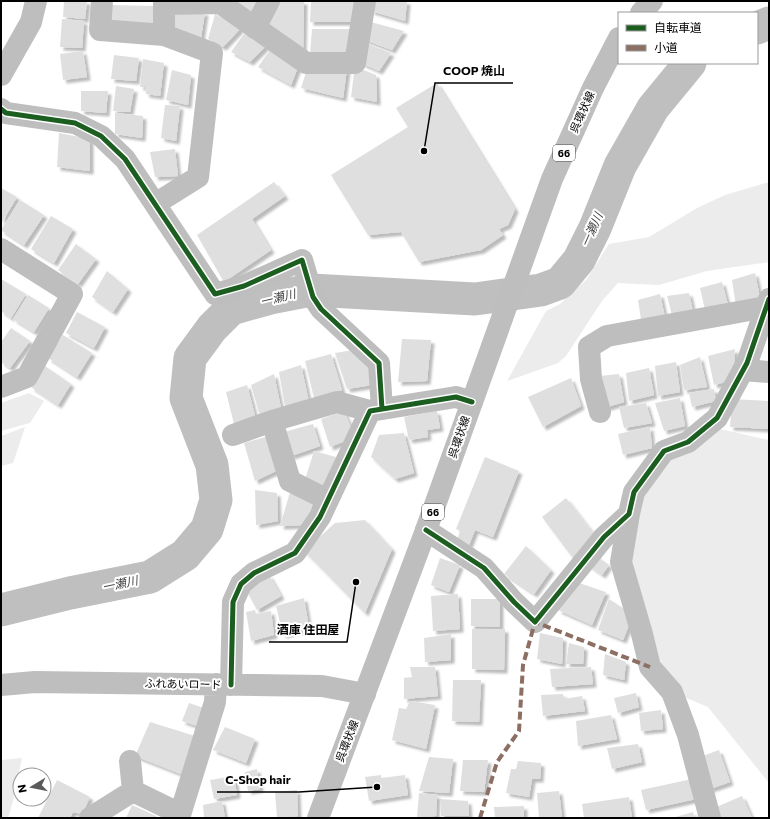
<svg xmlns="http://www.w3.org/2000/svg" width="770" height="819" viewBox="0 0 770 819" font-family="Commissioner,'Noto Sans JP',sans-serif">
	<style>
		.green { fill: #ececec }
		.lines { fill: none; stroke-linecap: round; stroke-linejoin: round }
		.river { stroke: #bfbfbf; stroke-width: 33 }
		.building { fill: #dfdfdf; filter: url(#shadow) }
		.minor { stroke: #bebebe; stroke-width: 22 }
		.major { stroke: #bebebe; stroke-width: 22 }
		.quiet { stroke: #8d6e63; stroke-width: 4; stroke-dasharray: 8 4; stroke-linecap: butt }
		.cycleway-casing { stroke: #fff; stroke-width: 8 }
		.cycleway { stroke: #1b5e20; stroke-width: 5 }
		.labels { text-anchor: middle; stroke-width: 4; stroke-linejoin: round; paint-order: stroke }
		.shield { fill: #fff; stroke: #4c4c4c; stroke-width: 1 }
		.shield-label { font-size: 10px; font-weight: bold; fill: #000 }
		.street-label { font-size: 11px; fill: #000; stroke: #fff }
		.water-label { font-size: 12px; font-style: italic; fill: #444; stroke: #fff }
		.leader { fill: none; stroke: #000; stroke-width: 1.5 }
		.callout-dot { fill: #000; stroke: #fff; stroke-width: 1.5 }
		.callout-label { font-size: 12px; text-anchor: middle; font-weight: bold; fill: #000; stroke: #fff; stroke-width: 4; stroke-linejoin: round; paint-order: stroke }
	</style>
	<defs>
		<filter id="shadow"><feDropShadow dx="3.5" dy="3.5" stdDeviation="1" flood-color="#0004"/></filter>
	</defs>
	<rect width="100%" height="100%" fill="#fff"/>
	<!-- green -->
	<path class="green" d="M769,182v80l-62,9 -48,14 -41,-2 -16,18 -36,55 -8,7 -51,18 39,-70 14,-7 26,-24 23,-36 40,-7 48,-29 28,-13z
		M29,393l15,8 -14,22 -29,8v-28z
		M25,427l-12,36 -12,3v-30z
		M711,427l58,13v343l-61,-76 -36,-15 -51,-130 33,-96z
		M22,758l-9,43 -5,17h-7v-58z"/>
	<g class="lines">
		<!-- river -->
		<path class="river" d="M757,28l12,-5
			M1,610l69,-17 80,-16 35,-22 22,-26 9,-29 -4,-35 -26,-67 4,-40 22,-30 19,-19 39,-11 41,-8 164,9 66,-9 19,-7 19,-23 16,-32 25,-62 33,-58 37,-45"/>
	</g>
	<!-- building -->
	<path class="building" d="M64,1h23l-2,18 -22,-2z
		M231,1h27l-7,12z
		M277,1h27l-1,54 -35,-28z
		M311,1h48l-5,21h-44z
		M372,1h35l-2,20 -34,-10z
		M111,5l45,1 -2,20 -44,-4z
		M171,12h34l-4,26 -31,-7z
		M215,14l26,14 -18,19 -15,-8z
		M62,19l22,2 -2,27 -22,-1z
		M367,21l37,10 -12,19 -27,-10z
		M312,29h41l-3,27 -40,-2z
		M246,31l20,15 -16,16 -19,-10z
		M366,43l25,10 -12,18 -18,-8z
		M272,47l26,20 -7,18 -33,-18z
		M83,51l4,26 -24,3 -3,-26z
		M114,55l25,3 -3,23 -25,-2z
		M143,59l21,4 -4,33 -14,-2 -1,-7h-5z
		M307,69h40l-4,29 -42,-10z
		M361,69l15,6 1,27 -26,-5 3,-24z
		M172,70l19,5 -3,30 -22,-5z
		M437,83l78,126 -7,16 -9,4 4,6 -22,15 -62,12 -18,-30 -33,3 -37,-60 77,-48 -12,-19z
		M116,86l18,3 -4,23 -17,-1z
		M81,91h27l-2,22 -25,-2z
		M165,105l15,1 -4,35 -15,-3z
		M115,113l28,3 -1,22 -27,-4z
		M59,133l31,6v32l-33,-4z
		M175,149l3,27 -23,1 -5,-25z
		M274,182l11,14 -33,23 19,31 -47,32 -27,-47z
		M1,188l16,9 -16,27z
		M20,200l24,15 -20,30 -23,-15z
		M51,216l22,13 -19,34 -23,-14z
		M76,244l20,15 -18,25 -20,-14z
		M107,271l21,18 -15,23 -21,-15z
		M755,273l5,25 -24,8 -4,-26z
		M1,279l25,15 -15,24 -10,-7z
		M722,282l7,27 -23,5 -6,-26z
		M689,293l5,23 -21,3 -6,-23z
		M660,294l6,28 -24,4 -4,-26z
		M28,295l21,13 -15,24 -21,-13z
		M77,312l28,15 -11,21 -28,-15z
		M11,328l19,13 -20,27 -9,-6v-20z
		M63,335l29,18 -15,24 -29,-19z
		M402,339l29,1 -4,41 -29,1z
		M735,349l-2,31 -19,5 -6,-29z
		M353,350l19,14v21l-25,4 -12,-36z
		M331,354l11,36 -28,8 -9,-37z
		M700,357l7,30 -23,3 -4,-25z
		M676,362l4,30 -22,4 -3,-30z
		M301,365l8,37 -24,5 -6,-35z
		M45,366l26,18 -13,21 -27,-18z
		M649,368l5,27 -25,6 -3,-28z
		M274,374l7,34 -21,8 -9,-31z
		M619,374l5,28 -20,6 -5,-32z
		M571,378l10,28 -38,21 -15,-30z
		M247,385l9,34 -22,5 -8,-32z
		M714,389l2,12 -24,6 -3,-14z
		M680,398l5,28 -21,5 -9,-28z
		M732,399l37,2v28l-39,-2z
		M646,403l6,20 -28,5 -5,-21z
		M344,411l11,26 -25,10 -9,-28z
		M437,411l3,17 -13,2 1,7 -19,3 -5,-23z
		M313,424l7,22 -29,10 -7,-24z
		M650,427l2,21 -29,7 -5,-21z
		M404,433l10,40 -19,6 -24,-22 8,-22z
		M269,436l9,34 -23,11 -11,-38z
		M314,451l22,6 -11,32 -21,-6z
		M485,457l34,14 -26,66 -18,-7 -6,15 -12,-5 3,-9 -4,-2z
		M291,489l24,9 -10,27 -25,1z
		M255,490l22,3 1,28 -22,4z
		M566,498l31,40 -25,19 -30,-40z
		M365,520l27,29 -27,64 -61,-62 31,-28z
		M526,546l25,24 -17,24 -30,-20z
		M594,554l15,11 -7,10 -15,-11z
		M440,558l20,7 -11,27 -18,-7z
		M269,575l12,21 -24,14 -12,-22z
		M576,582l30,10 -14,33 -34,-15z
		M458,594l2,35 -27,2 -2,-35z
		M304,598l5,30 -26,7 -7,-29z
		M471,599h29v28l-29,-1z
		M609,599l24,16 -10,25 -25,-10z
		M255,610l1,4 15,-3 3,24 -23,6 -5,-29z
		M472,629h33l-1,41 -32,-1z
		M540,633l23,5 -1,26 -25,-5z
		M451,634v26l-26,2 -1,-24z
		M569,643l15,4 -1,17h-17z
		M605,654l21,8 -2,18 -21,-5z
		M410,667h25l3,29 -34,3v-21l8,-1z
		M591,667l2,17 -41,3 -2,-18z
		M453,680h28l-2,42 -27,-1z
		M636,693l3,14 -21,6 -4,-15z
		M563,694l1,5 18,-3 3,15 -42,5 -2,-21z
		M410,701l25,4 -9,44 -34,-9 7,-32 7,1z
		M189,703l18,6 -7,18 -18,-6z
		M661,710l2,19 -22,2 -2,-18z
		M611,715l6,24 -39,7 -2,-25z
		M150,722l45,14 -14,38 -46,-18z
		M225,727l30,12 -9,24 -33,-13z
		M638,744l4,18 -30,7 -5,-21z
		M719,750l11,32 -20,7 -10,-32z
		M429,757l24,2 -4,34 -30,-2z
		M463,760h25l-4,32 -24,-1z
		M518,761l23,2 -1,16h-8l-3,18 -23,-4 5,-24h5z
		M257,769l3,20 -12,2 -3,-19z
		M381,775v3l24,-3 3,20 -39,6 -4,-24z
		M234,776l3,19 -23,4 -4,-19z
		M692,779l4,20 -50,11 -5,-20z
		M57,780l33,17 -8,17 -9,-2 -3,6h-32z
		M297,790l1,26 -21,2 -2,-26z
		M559,791l3,27h-23l-2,-25z
		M419,793l18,2 -1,21 -19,1z
		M742,796l10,22h-34l-4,-10z
		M629,797l3,21h-48l-2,-14z
		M440,799l28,2 1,15h-28z
		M222,801l3,17h-21l-1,-13z
		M132,805l24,11v2h-30z
		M524,806v12h-29l-1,-11z
		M693,812l2,6h-23z"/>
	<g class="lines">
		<!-- minor -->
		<path class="minor" d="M102,1l-2,29 64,5 48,18 -14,124 -43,27
			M255,28l14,-27
			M164,35v-31l56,-1 86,60h49l10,-62
			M1,75l30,-53 5,-21
			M1,109l5,4 69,10 26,13 24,23 90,135 29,-8 58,-26 11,37 8,12 58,54 3,46
			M1,249l71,45 -45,83 -26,10
			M743,370l26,2
			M600,412l-9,-33 -2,-32 18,-11 159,-29
			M272,421l18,60 38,19
			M233,435l39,-14 65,-19 33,9
			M629,514l-8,48 21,72 8,33 22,25 16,43 22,83
			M426,530l58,38 30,34 21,20 69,-85 25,-23 5,-22 30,-41 24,-9 29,-24 30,-55 22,-64
			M1,685l34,-3 287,4 43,8
			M231,685l2,-83 8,-18 13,-11 41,-20 25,-36 50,-106 86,-14 16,5
			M130,761l3,30
			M90,818l43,-27 47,23
			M179,818l36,-116 1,-18"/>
		<!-- major -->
		<path class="major" d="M641,13l11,-12
			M318,818l108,-288 46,-128 80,-223 41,-91 26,-50"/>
		<!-- quiet -->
		<path class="quiet" d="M480,818l17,-56 22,-31 4,-66 12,-43 115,45"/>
		<!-- cycleway casing -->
		<g class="cycleway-casing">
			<path id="cycleway" d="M1,109l5,4 69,10 26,13 24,23 90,135 29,-8 58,-26 11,37 8,12 58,54 3,46
				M426,530l58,38 30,34 21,20 69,-85 25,-23 5,-22 30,-41 24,-9 29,-24 30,-55 22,-64
				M231,685l2,-83 8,-18 13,-11 41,-20 25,-36 50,-106 86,-14 16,5"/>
		</g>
		<!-- cycleway -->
		<use href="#cycleway" class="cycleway"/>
	</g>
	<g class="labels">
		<!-- shield labels -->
		<g class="shield">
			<rect x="553" y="145" width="22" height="16" rx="3"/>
			<rect x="422" y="504" width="22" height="16" rx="3"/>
		</g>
		<g class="shield-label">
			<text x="564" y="157">66</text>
			<text x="433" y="516">66</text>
		</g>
		<!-- street labels -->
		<g class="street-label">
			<text transform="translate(582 112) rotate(-66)" y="4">呉環状線</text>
			<text transform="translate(459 437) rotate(-71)" y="4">呉環状線</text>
			<text transform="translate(183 684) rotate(1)" y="4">ふれあいロード</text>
			<text transform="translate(347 741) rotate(-69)" y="4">呉環状線</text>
		</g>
		<!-- water labels -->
		<g class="water-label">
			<text transform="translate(592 230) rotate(-66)" y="4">一瀬川</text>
			<text transform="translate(278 298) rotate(-14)" y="4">一瀬川</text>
			<text transform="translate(120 584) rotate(-12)" y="4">一瀬川</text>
		</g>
	</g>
	<!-- callouts -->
	<path class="leader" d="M424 151L435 83H513M356 582L347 642H269M377 787L299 792H217"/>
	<g class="callout-dot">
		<circle cx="424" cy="151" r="4"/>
		<circle cx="356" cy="582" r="4"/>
		<circle cx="377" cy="787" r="4"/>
	</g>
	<g class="callout-label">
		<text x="474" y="75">COOP 焼山</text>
		<text x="308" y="634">酒庫 住田屋</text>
		<text x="258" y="784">C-Shop hair</text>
	</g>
	<!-- border -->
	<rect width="770" height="819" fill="none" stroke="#000000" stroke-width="4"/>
	<!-- legend -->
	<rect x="618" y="12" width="140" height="52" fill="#ffffff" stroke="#999999"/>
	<rect x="626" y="25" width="20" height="6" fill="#1b5e20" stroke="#999999"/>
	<text x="654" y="32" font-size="12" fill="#000000">自転車道</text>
	<rect x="626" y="45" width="20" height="6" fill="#8d6e63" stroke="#999999"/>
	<text x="654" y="52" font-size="12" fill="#000000">小道</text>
	<!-- north arrow -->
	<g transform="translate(32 787) rotate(260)"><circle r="19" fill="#ffffff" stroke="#999999"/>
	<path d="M0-3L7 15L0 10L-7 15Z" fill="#595959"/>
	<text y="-6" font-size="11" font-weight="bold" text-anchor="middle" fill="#000000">N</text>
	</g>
</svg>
